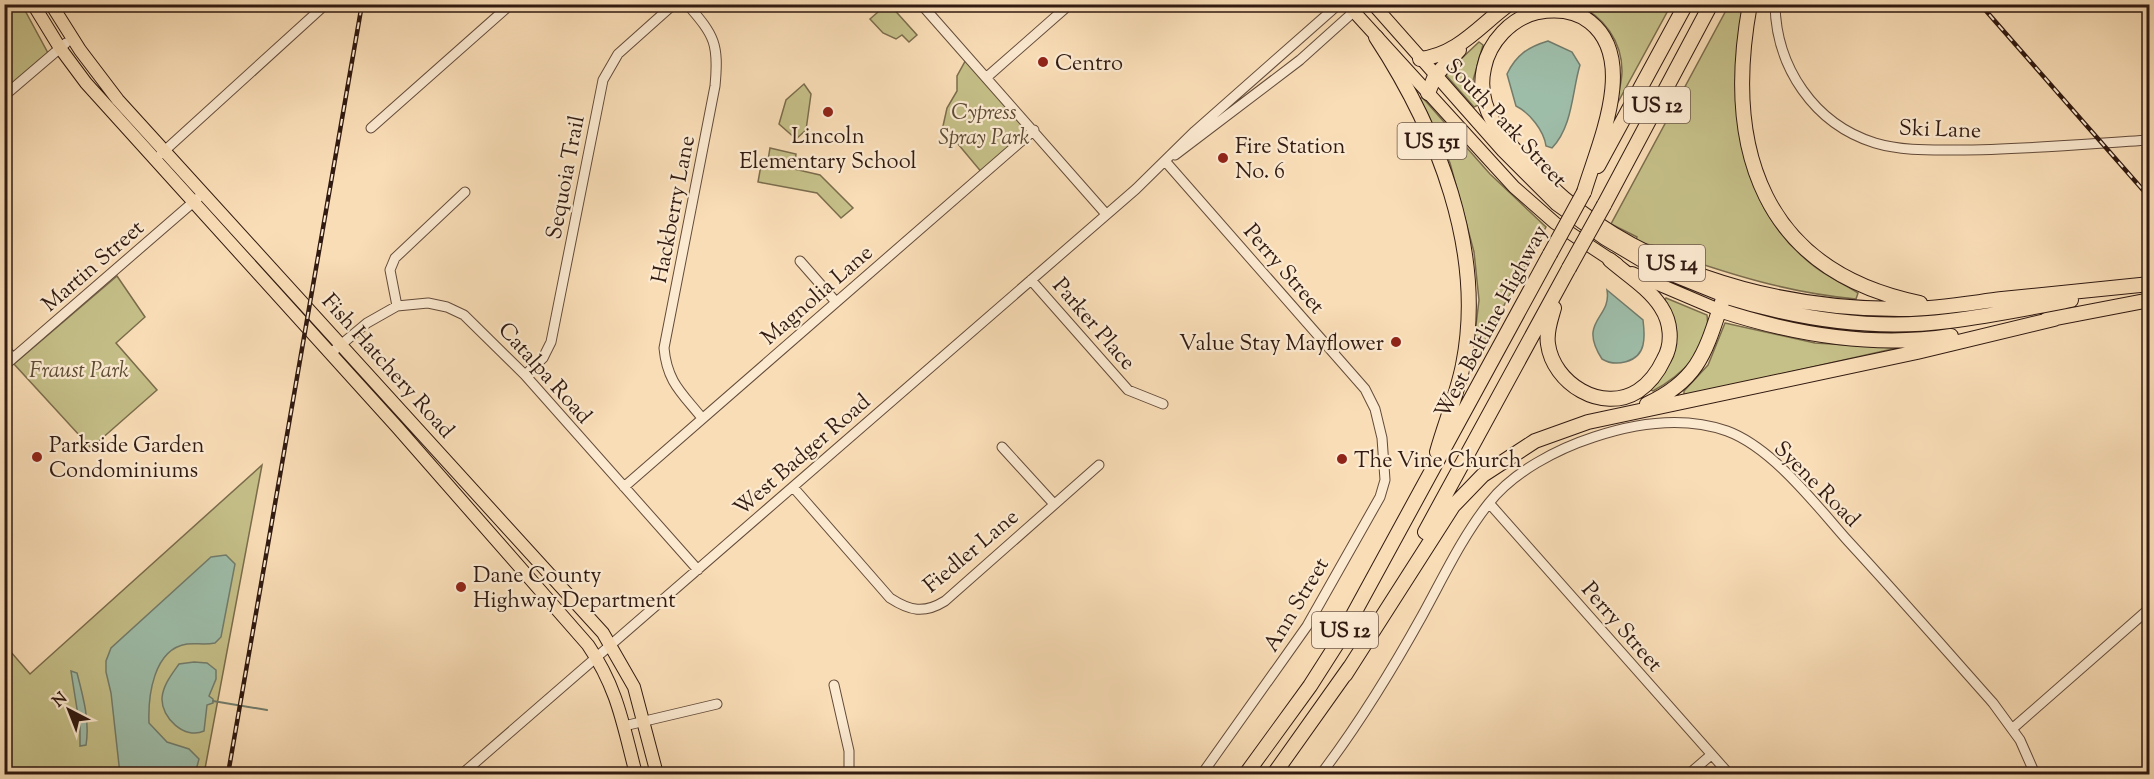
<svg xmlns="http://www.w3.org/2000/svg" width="2154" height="779" viewBox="0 0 2154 779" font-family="'Sorts Mill Goudy',serif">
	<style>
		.green { fill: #c5bf88; stroke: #7b6c4c; stroke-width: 1.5 }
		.water { fill: #9ebda9; stroke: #727c6c; stroke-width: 1.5 }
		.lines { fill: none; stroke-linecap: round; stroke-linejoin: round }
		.stream { stroke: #727c6c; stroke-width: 2 }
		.minor-casing { stroke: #634b3a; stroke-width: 11 }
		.major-casing { stroke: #311a11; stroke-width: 14 }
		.highway-casing { stroke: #311a11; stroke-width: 16 }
		.minor { stroke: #fbe9d0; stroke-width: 9 }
		.major { stroke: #f9ddb6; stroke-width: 12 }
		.highway { stroke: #f9ddb6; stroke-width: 14 }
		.rail-casing { stroke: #311a11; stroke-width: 4.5 }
		.rail { stroke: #fbe9d0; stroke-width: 2; stroke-dasharray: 7; stroke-linecap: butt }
		.highway-bridge-casing { stroke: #311a11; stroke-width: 16; stroke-linecap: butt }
		.highway-bridge { stroke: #f9ddb6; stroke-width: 14 }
		.poi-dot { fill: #8f2418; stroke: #fbe9d0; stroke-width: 2 }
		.labels { text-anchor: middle; stroke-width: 4.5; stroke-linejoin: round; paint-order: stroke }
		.shield { fill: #fbe9d0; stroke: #6e584a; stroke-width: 1.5 }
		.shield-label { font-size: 21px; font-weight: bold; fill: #311a11 }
		.poi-label { font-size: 22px; fill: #311a11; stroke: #fbe9d0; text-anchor: start }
		.park-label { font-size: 22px; font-style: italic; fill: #5d4c35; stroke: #fbe9d0 }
		.street-label { font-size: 22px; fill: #311a11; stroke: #fbe9d0 }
	</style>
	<rect width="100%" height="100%" fill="#f9ddb6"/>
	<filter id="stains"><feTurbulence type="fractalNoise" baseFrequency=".00333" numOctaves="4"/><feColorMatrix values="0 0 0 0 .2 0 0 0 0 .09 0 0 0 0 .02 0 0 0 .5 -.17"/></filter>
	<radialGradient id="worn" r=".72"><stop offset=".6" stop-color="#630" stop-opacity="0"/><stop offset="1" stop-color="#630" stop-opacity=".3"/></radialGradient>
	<!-- green -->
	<path class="green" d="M5,5h17l26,48 -43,37z
		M886,5h4l27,30 -8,7 -7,-7 -6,4 -13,-6 -13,-14z
		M1577,5h94l-54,99c1,-11 5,-22 5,-33 0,-29 -18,-55 -45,-66z
		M1729,5h15c-3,100 -20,191 71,262 13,10 29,17 43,26l-2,6c-67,-6 -127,-25 -190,-47 -8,-9 -20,-6 -30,-11l1,-4 -26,-13z
		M1479,42l4,3 -13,46h4l4,14 -4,2 -29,-33z
		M968,56l66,74 -51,44 -40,-48 4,-18 10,-17v-15z
		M804,84l7,10 -5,36 -10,9 -17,-15 7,-24z
		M1422,97l68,77 56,53 -75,140 8,-67 -5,-48 -24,-89 -30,-64z
		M770,148l26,6 -2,15 26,6 33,33 -12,10 -24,-25 -59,-11 3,-17 6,1z
		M117,276l28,41 -29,26 41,47 -66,58 -77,-84z
		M1666,298l41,17c5,34 -28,62 -54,76l-4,-2c35,-32 24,-46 15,-87z
		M1725,323l90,20 82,5 -213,48v-5l24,-26z
		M262,465l-58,309h-199l-1,-130 26,30z"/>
	<!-- water -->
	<path class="water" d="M1548,41l24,11 8,13c-8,26 -7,61 -28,83l-6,-2c-2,-15 -16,-33 -30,-40l-9,-32c9,-19 21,-27 41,-33z
		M1607,290l36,30c1,8 2,17 0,25 -4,18 -28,22 -41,14 -25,-39 10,-40 5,-69z
		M226,555l9,9 -14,73 -6,6c-10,2 -19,0 -28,1 -34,5 -39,53 -38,79l18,19 22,7 10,10 -4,15h-75l-9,-81 -5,-21v-11l5,-13 100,-91z
		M194,662l13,1 9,7v9l-7,17 4,3v4l-6,2 -3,26c-19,9 -43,-13 -42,-33 1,-13 10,-24 17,-34z
		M71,671l6,2c6,23 13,48 9,72l-6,1v-18z"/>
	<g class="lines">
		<!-- stream -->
		<path class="stream" d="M213,701l54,9"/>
		<!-- minor casing -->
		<g class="minor-casing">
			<path id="minor" d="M687,4c28,32 32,40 28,82l-51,262c3,34 18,45 38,70
				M921,4l185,210
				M1775,4c1,63 39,120 100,139 27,8 55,7 82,7 64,0 128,-6 193,-10
				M987,77l83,-73
				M4,96l62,-53
				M371,128l140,-124
				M161,154l165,-150
				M1175,155l125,-95 49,-44 9,-12
				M1165,161l200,228 10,20 7,29 3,42 -5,17 -73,129 -105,148
				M800,261l36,41
				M1031,280l97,110 35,14
				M397,306l-7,-36 5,-12 70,-66
				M4,348l9,10
				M331,353l36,-30 30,-17 31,-3 19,4 17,8 61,60 173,195
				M4,366l194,-168
				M525,375l18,-17 8,-16 52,-262 15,-26 56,-50
				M1002,447l52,57
				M624,487l410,-357
				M793,487l97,111c20,13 34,16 55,3l154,-136
				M1489,503l240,271
				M834,685l15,66v23
				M624,726l93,-22
				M2012,729l138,-121
				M462,774l674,-585 59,-58 144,-127
				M1321,774c38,-50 71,-104 101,-158 21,-38 40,-79 67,-113 24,-31 68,-54 105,-66 42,-14 90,-21 133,-6 46,17 89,74 121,110 49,53 97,108 145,162l27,37 15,34
				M1689,774l22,-19"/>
		</g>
		<!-- major casing -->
		<g class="major-casing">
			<path id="major" d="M33,4l27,44 26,35 311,344 191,218c30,44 35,80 48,129
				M51,4l29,46 38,50 485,533 31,54 23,87
				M1347,4l167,183 41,36 62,41
				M1373,4l130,147 53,53 49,35 47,28 72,29
				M1632,273l87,37"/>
		</g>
		<!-- highway casing -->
		<g class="highway-casing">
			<path id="highway" d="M1750,4c-27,146 13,267 170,299
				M1376,37c61,93 110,214 87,328 -6,30 -18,58 -26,87
				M1420,59c38,-4 60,-34 89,-55
				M1428,93l7,-17 24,-26
				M1598,166l88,-162
				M1584,192c14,-47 54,-132 6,-170 -15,-12 -34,-13 -52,-10 -27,6 -49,30 -54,56 -10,44 23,74 51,103 92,97 237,139 369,138 33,0 66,-6 98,-10 49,-5 98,-10 148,-15
				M1604,205l107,-201
				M1554,308c-3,11 -8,23 -6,36 5,39 54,70 90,47 12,-8 20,-19 26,-32 9,-16 7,-37 -3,-52 -12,-19 -35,-33 -51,-47
				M1719,310c73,24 155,38 232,26
				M2046,320l104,-20
				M1647,404c54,-25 59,-55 77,-108 73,23 149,35 225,25 41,-5 81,-13 122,-21
				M1425,532l144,-264
				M1345,675l108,-169 30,-31 52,-34 53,-19 329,-70 137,-33
				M1246,774l64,-88 30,-47 210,-385
				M1274,774l76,-107"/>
		</g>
		<!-- minor -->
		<use href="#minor" class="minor"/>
		<!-- major -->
		<use href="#major" class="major"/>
		<!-- highway -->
		<use href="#highway" class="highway"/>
		<!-- rail casing -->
		<g class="rail-casing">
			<path id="rail" d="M1980,4l170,194
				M228,774l134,-770"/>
		</g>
		<!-- rail -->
		<use href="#rail" class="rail"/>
		<!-- highway-bridge casing -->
		<g class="highway-bridge-casing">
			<path id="highway-bridge" d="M1550,254l34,-62
				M1569,268l35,-63"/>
		</g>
		<!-- highway-bridge -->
		<use href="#highway-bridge" class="highway-bridge"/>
	</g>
	<!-- markers -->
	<g class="poi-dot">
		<circle cx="1043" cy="62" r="6"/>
		<circle cx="828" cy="112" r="6"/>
		<circle cx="1223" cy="158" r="6"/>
		<circle cx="1396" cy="342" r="6"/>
		<circle cx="37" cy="457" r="6"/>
		<circle cx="1342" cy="459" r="6"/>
		<circle cx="461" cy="587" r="6"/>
	</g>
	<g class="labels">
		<!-- shield labels -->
		<g class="shield">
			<rect x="1624" y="87" width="66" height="36" rx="4.5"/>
			<rect x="1397.5" y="123" width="69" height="36" rx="4.5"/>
			<rect x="1639" y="245" width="66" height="36" rx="4.5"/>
			<rect x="1312" y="612" width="66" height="36" rx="4.5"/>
		</g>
		<g class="shield-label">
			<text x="1657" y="112">US 12</text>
			<text x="1432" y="148">US 151</text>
			<text x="1672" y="270">US 14</text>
			<text x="1345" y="637">US 12</text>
		</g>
		<!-- poi labels -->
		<g class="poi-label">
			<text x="1055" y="70">Centro</text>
			<text x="828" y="143" text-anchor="middle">Lincoln<tspan x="828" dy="25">Elementary School</tspan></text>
			<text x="1235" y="153">Fire Station<tspan x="1235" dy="25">No. 6</tspan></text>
			<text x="1384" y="350" text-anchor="end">Value Stay Mayflower</text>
			<text x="49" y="452">Parkside Garden<tspan x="49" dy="25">Condominiums</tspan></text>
			<text x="1354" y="467">The Vine Church</text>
			<text x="473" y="582">Dane County<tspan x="473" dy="25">Highway Department</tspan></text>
		</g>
		<!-- park labels -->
		<g class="park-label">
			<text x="984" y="119">Cypress<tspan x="984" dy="25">Spray Park</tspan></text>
			<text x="79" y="377">Fraust Park</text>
		</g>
		<!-- street labels -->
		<g class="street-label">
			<text transform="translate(1507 122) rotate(47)" y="8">South Park Street</text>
			<text transform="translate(1940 128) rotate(2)" y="8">Ski Lane</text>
			<text transform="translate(564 177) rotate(-79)" y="8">Sequoia Trail</text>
			<text transform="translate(672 209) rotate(-79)" y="8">Hackberry Lane</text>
			<text transform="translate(92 265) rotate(-41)" y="8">Martin Street</text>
			<text transform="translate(1285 268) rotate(49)" y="8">Perry Street</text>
			<text transform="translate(816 294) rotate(-41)" y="8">Magnolia Lane</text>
			<text transform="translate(1490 321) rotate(-62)" y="8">West Beltline Highway</text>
			<text transform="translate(1095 323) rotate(49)" y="8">Parker Place</text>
			<text transform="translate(389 365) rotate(48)" y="8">Fish Hatchery Road</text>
			<text transform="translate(546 372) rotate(48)" y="8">Catalpa Road</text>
			<text transform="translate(801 454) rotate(-41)" y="8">West Badger Road</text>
			<text transform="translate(1818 483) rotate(45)" y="8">Syene Road</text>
			<text transform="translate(970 550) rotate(-40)" y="8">Fiedler Lane</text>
			<text transform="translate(1295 604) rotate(-59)" y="8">Ann Street</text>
			<text transform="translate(1623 626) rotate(49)" y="8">Perry Street</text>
		</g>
	</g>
	<!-- margin -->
	<rect width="2154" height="779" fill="none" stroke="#f9ddb6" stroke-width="24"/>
	<rect x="6" y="6" width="2142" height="767" fill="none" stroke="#311a11" stroke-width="3"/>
	<rect x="12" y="12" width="2130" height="755" fill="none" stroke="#311a11" stroke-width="1.5"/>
	<!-- north arrow -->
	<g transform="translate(69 710) rotate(318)" stroke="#fbe9d0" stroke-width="4.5" paint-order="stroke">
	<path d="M0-4.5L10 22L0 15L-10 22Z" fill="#311a11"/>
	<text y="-9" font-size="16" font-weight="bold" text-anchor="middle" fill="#311a11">N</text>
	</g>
	<rect width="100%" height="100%" filter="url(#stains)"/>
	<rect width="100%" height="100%" fill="url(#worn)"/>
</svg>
